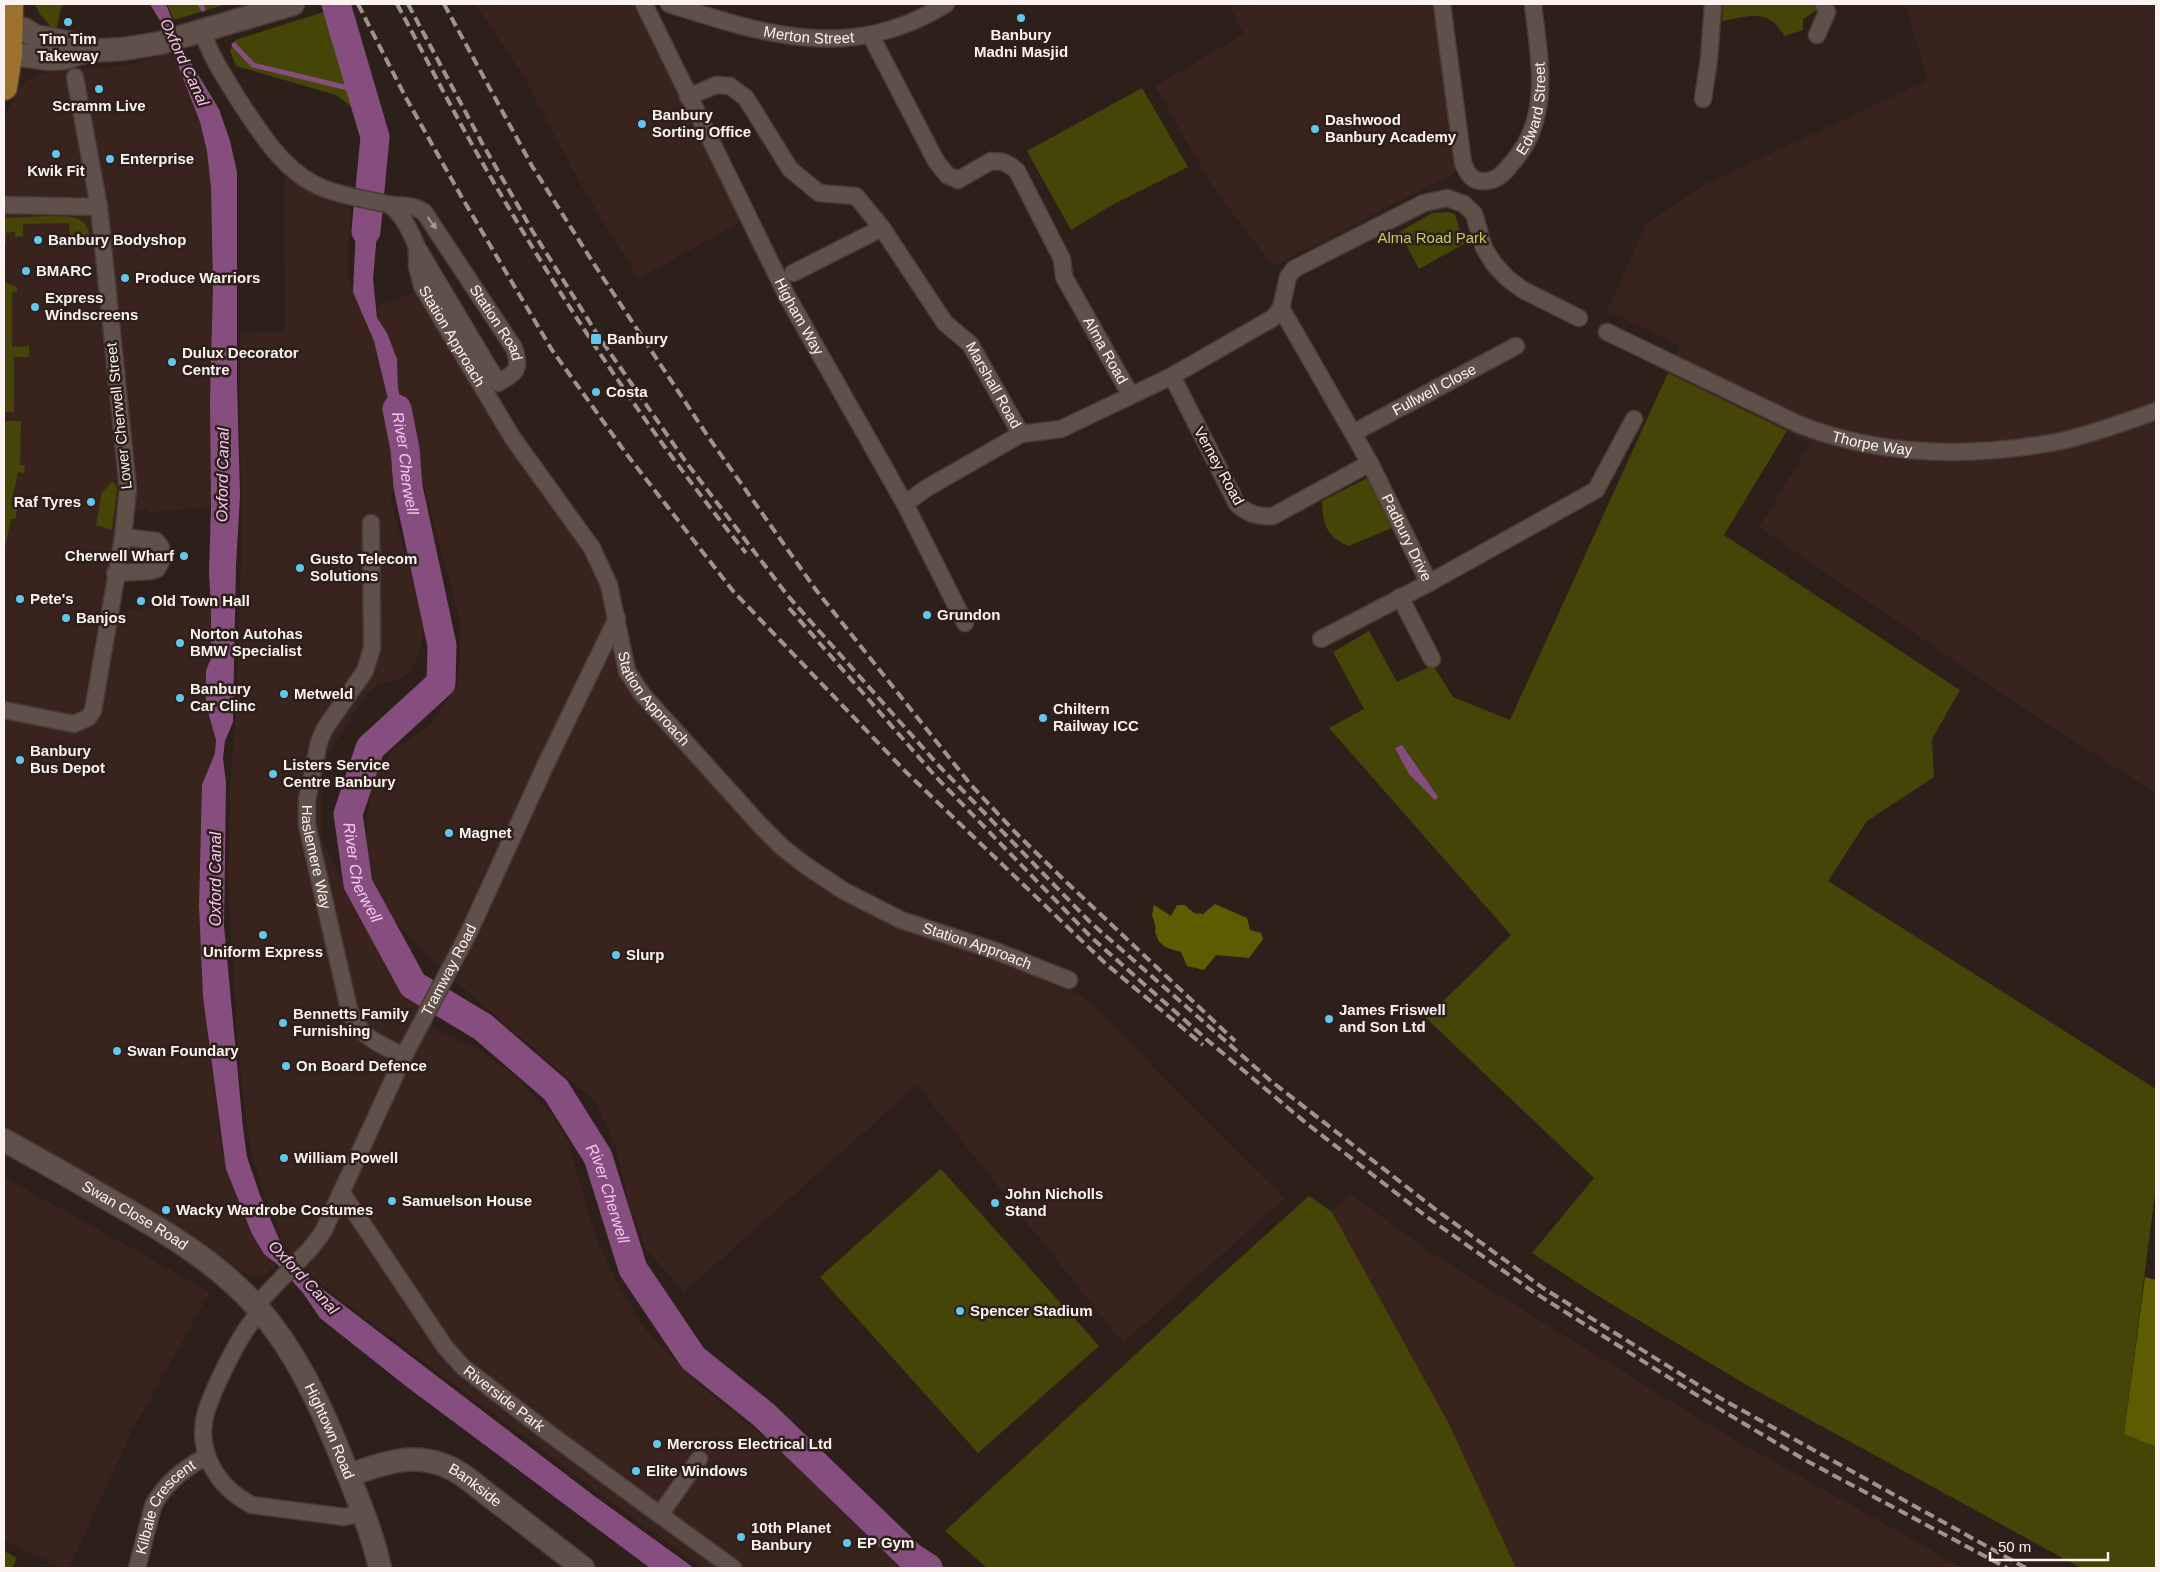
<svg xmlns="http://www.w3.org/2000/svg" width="2160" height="1572" viewBox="0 0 2160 1572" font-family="Arial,sans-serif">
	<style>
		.built { fill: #38241c }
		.green { fill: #454507 }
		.forest { fill: #5c5c01 }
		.water { fill: #854e7e }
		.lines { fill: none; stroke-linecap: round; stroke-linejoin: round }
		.stream { stroke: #854e7e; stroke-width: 5 }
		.river { stroke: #854e7e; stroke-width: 29 }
		.street-casing { stroke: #483b38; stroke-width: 19 }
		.secondary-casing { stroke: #483b38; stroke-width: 25 }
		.primary-casing { stroke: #483b38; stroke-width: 29 }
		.street { stroke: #60504a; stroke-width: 16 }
		.secondary { stroke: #60504a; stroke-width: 22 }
		.primary { stroke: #9d722c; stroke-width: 26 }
		.rail { stroke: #9e938f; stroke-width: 4; stroke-dasharray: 10 5; stroke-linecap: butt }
		.oneway { fill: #a69994 }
		.poi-dot { fill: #64c5ee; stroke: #2d1f1a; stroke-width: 2 }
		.labels { text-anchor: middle; stroke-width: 5; stroke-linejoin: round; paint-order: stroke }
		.street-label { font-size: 15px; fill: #fcf2ef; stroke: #2d1f1a }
		.poi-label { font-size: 15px; font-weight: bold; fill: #fcf2ef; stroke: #2d1f1a; text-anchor: start }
		.park-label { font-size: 15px; fill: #c9cb60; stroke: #2d1f1a }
		.water-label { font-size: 16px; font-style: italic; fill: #f7c5ef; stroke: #2d1f1a }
	</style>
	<rect width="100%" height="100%" fill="#2d1f1a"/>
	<!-- built -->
	<path class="built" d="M475,4h158l6,9 103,208 -104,58 -57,-94 -57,-108z
		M1229,4h204l22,169 -182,93 -61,-80 -57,-100 89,-52z
		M1905,4h251v790l-137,-89 -260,-178 51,-84 -142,-70 12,-27 -73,-35 39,-87 59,-40 223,-104z
		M173,52l27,70 7,29 4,37 2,98 -3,113 1,108 -61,5 -3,-4 -13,4 -18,100 95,-12v59l-5,11 5,53 5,16 -1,14 -13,32 -3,121 4,91 19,152 52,113 3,2 -12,11 -8,3 -7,-2 -115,-75 -131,-74 1,-1003 3,-15 13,-23 8,-7 9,-5 47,-6 42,-2z
		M284,177l47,25 20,6 -4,67 27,66 17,71 5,35 -1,27 -4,28 33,119 -3,24 -9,26 -9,7 -24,6 -10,7 -38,58 -9,27v63l20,42 94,149 43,19 31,23 42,42 16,28 29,98 23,49 26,41 52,54 231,184h-227l-106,-77 -282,-212 -26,-29 -7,-11 -3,-13 -15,-33 -11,-37 -10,-69 -5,-54 -9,-148 2,-102 6,-69 5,-155 -1,-226 45,-2z
		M416,291l173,257 17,49 3,31 12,50 31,37 163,164 39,27 37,17 109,34 81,38 47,43 30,35 127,125 -162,145 -206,-258 -233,207 -38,-43 -17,-44 -14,-60 -19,-43 -168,-144 -41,-46 -15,-36 -5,-26v-29l3,-26 9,-27 16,-20 33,-21 30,-44 2,-30v-31l-62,-234 -1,-29 -20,-41 2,-13z
		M4,1177l206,115 -78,139 -63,137h-7l-58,-28z
		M1351,1194l80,59 152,94 138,85 242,136h-447l-68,-146 -116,-210 8,-9z"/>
	<!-- green -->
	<path class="green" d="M35,4h30l-4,4 -5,25 -17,-20z
		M167,4h60l-53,16z
		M1723,4h91l3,6 -14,9v11l-19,6c-14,-28 -35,-20 -62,-15z
		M333,9l31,101 -7,1 -21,-16 -100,-29 -6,-15 5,-11z
		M1142,88l46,79 -76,38 -41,25 -44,-79z
		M1448,212l7,2 9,30 -45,25 -20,-37 33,-19z
		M47,216c25,1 40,-3 44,26l-21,1 -1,-20 -46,1v12l-8,1v-5l-9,1v12h-2l1,-27z
		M4,282l13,5v5l-5,1v54l17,-1v11h-15v55h-10z
		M1668,373l119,58 -63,104 236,155 -28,49 2,38 -67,44 -39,60 328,208v97l-32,248 32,13v121h-75l-331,-181 -152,-91 -66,-43 62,-75 -168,-160 85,-83 -182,-207 35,-19 -31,-57 36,-21 28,51 36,-17 20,32 57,23z
		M4,421h17l-1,44h5l-1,8 -6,-1 -7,34 7,1 -3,12h-4l-7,33z
		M1369,477l25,50 -45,19c-23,-9 -26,-22 -27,-45z
		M112,482l4,3 1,5 -5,40 -16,-5 6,-33z
		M941,1169l158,177 -121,107 -158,-176z
		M1309,1196l23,16 116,210 68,146h-529l-42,-37 274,-254z
		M4,1551l13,7 -5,10h-8z"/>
	<!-- forest -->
	<path class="forest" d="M1215,904l32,14 3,12 11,3 2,6 -14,19 -33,-3 -12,15 -17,-4 -6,-14c-15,-4 -23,-6 -26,-22l1,-2 -4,-13 2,-10 17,11 6,-11h8l9,8 9,1z
		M2145,1277l11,3v167l-32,-13z"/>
	<!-- water -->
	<path class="water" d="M150,4h16l19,49 34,56 11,32 7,31v211l3,113 -4,69 -3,149v8l-8,19 -2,17 3,25 -2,143 19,202 4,29 13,38 19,44 6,12 27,30 281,214 101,73h-44l-243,-181 -87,-69 -17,-25 -26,-29 -13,-10 -12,-20 -26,-65 -23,-172 -4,-91 3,-121 13,-32 1,-13 -10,-35v-35l5,-11v-46l-2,-41 2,-65 -1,-108 3,-113 -2,-98 -4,-37 -7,-29 -38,-98z
		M357,207l22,4 -6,68 4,39 10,15 10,26 1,29 15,61 -17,-2 -5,-35 -17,-71 -21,-49z
		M1402,745l36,52 -3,3 -26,-26 -14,-26z"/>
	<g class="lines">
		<!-- stream -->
		<path class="stream" d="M200,4l3,5
			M234,45l19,20 91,22 19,8"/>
		<!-- river -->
		<g class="river">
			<path d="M336,4l39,133 -9,94"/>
			<path id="s1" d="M397,409l8,40 3,38 34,158 -1,38 -71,65 -22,66 10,70 55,101 70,42 73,63 42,67 35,112 60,89 71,57 147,142 17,11"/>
		</g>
		<!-- street casing -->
		<g class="street-casing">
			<g id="street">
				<path id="s2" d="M644,4l144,294 117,206 60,119"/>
				<path id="s3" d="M669,4c97,31 183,59 277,0"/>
				<path id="s4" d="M1442,4l21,159c5,12 10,20 24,18 11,-1 18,-9 24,-17 42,-45 28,-105 22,-160"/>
				<path id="s5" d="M202,31c9,26 23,47 38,71 23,35 48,76 91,89 18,6 38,9 56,13 16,3 22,-1 37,8l90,136c8,22 1,25 -16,35l-81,-136c-7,-16 -13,-31 -27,-42"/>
				<path d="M1817,35l10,-23 -3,-8"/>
				<path id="s6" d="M871,36l65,125 11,14 11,5 33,-19 12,1 8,4 6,5 45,88 2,18 66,117"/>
				<path id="s7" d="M688,97l28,-12 14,1 16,12 44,71 29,24 37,3 26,32 63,95 25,21 51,90"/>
				<path d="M1703,99l6,-40 4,-55"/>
				<path d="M4,205l95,2"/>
				<path id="s8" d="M417,247v19l5,20 90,151 80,111 17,37 18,86 15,23 118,131 22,22 23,18 39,26 57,29 95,31 73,29"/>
				<path d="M793,273l89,-45"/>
				<path id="s9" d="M1281,308l89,155 59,120 167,-93 38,-71"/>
				<path id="s10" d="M1607,332l191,92c82,33 177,34 263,17 32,-7 64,-19 95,-30"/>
				<path d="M1172,376l65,128c11,10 21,13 36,12l97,-53"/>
				<path id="s11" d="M1353,433l163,-87"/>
				<path d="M905,504l20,-15 96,-55 40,-5 111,-53 101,-58 8,-10 7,-31 6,-8 130,-66 23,-5 17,6 10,10 10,34 10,16 13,14 16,12 56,28"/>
				<path id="s12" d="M371,523l1,125 -7,23 -40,57 -6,14 -12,58v25l42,184c12,30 29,34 55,47"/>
				<path d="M115,573l36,-2 6,-2c6,-9 8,-20 -1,-28l-33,-4"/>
				<path d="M1400,597l32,62"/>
				<path d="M1321,639l108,-56"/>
				<path d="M4,710l70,14 14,-6 5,-7 30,-174 5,-48 -29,-282 -24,-130"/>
				<path id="s13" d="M342,1193l103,154 18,20 87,67 110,81 39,-56"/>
				<path id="s14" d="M256,1305l54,-56 13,-17 81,-176 65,-124 77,-168 71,-146"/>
				<path d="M261,1312c-19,15 -47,76 -55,100 -11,39 11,75 46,93l92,12 20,-4"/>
				<path d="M660,1515l73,53"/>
				<path id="s15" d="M137,1568l16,-62c12,-23 31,-38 54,-50"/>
			</g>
		</g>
		<!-- secondary casing -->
		<g class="secondary-casing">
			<g id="secondary">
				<path d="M4,26l20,3 11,7 40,8 13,7"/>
				<path d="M4,53l47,6 13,-1 24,-7 36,-2 36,-6 133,-39"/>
				<path id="s16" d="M4,1140c36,20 73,41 109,62 51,29 104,60 143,104 38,42 63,96 84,148 15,38 31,74 40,114"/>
				<path id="s17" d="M349,1475c42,-14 75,-27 115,1l119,92"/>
			</g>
		</g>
		<!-- primary casing -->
		<g class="primary-casing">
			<path id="primary" d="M4,87l5,-32 1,-51"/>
		</g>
		<!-- street -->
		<use href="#street" class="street"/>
		<!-- secondary -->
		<use href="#secondary" class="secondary"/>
		<!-- primary -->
		<use href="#primary" class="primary"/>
		<!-- rail -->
		<path class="rail" d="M358,4l47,92 56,100 91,154 76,106 105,135 173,181 200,192 97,81
			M397,4c26,48 50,96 77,144 80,141 170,279 272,405
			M408,4l74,139 51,89 66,105 87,125 102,134 152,171 150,155 181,159 164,128 108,79 168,105 315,175
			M444,4l88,162 62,98 113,171 109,155 155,195 44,47 46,45 174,164
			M789,608l147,169 156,161 114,101 100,84 121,94 105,74 174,110 99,59 202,108"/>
	</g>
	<!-- one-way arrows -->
	<defs><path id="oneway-solid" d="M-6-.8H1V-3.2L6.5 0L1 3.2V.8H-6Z" transform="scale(1.25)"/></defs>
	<use class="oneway" href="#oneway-solid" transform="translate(432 223) rotate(54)"/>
	<!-- markers -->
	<g class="poi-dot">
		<circle cx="1021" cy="18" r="5"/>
		<circle cx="68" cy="22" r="5"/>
		<circle cx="99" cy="89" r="5"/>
		<circle cx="642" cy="124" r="5"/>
		<circle cx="1315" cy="129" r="5"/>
		<circle cx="56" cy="154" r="5"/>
		<circle cx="110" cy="159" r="5"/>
		<circle cx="38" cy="240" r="5"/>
		<circle cx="26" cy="271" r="5"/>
		<circle cx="125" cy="278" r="5"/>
		<circle cx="35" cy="307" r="5"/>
		<rect x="590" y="333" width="12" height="12" rx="2.5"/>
		<circle cx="172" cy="362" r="5"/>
		<circle cx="596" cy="392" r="5"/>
		<circle cx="91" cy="502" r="5"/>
		<circle cx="184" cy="556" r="5"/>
		<circle cx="300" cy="568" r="5"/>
		<circle cx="20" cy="599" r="5"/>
		<circle cx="141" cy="601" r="5"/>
		<circle cx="927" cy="615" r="5"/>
		<circle cx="66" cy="618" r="5"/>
		<circle cx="180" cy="643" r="5"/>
		<circle cx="284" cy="694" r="5"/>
		<circle cx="180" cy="698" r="5"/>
		<circle cx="1043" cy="718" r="5"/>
		<circle cx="20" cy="760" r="5"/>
		<circle cx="273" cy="774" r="5"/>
		<circle cx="449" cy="833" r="5"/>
		<circle cx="263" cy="935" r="5"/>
		<circle cx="616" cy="955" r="5"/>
		<circle cx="1329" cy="1019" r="5"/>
		<circle cx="283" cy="1023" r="5"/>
		<circle cx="117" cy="1051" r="5"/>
		<circle cx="286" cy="1066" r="5"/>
		<circle cx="284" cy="1158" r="5"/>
		<circle cx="392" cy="1201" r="5"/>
		<circle cx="995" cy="1203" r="5"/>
		<circle cx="166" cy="1210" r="5"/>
		<circle cx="960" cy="1311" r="5"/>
		<circle cx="657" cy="1444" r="5"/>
		<circle cx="636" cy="1471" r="5"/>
		<circle cx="741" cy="1537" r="5"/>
		<circle cx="847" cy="1543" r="5"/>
	</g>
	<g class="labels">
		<!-- street labels -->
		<g class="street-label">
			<text dy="5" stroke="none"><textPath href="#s3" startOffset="144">Merton Street</textPath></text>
			<text dy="5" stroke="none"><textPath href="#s4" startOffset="285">Edward Street</textPath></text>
			<text dy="5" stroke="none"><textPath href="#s2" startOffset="349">Higham Way</textPath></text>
			<text dy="5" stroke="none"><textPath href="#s5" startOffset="439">Station Road</textPath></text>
			<text dy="5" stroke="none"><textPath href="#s8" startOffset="98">Station Approach</textPath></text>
			<text dy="5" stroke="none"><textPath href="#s6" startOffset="439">Alma Road</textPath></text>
			<text dy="5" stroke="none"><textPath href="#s7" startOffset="458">Marshall Road</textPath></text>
			<text dy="5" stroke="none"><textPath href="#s11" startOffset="92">Fullwell Close</textPath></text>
			<text transform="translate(119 416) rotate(-96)" y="5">Lower Cherwell Street</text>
			<text dy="5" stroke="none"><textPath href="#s10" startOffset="289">Thorpe Way</textPath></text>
			<text transform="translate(1219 466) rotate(61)" y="5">Verney Road</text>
			<text dy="5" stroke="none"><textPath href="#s9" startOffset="262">Padbury Drive</textPath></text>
			<text dy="5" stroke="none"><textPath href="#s8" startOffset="518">Station Approach</textPath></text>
			<text dy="5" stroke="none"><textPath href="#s12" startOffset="351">Haslemere Way</textPath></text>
			<text dy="5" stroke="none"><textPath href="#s8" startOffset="936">Station Approach</textPath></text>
			<text dy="5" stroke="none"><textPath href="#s14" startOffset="390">Tramway Road</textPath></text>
			<text dy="5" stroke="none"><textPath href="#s16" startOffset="151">Swan Close Road</textPath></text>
			<text dy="5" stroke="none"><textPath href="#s13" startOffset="264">Riverside Park</textPath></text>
			<text dy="5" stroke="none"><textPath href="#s16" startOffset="449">Hightown Road</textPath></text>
			<text dy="5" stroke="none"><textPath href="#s17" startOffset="135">Bankside</textPath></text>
			<text dy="5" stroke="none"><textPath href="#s15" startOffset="69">Kilbale Crescent</textPath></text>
		</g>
		<!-- poi labels -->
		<g class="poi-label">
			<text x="1021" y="40" text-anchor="middle">Banbury<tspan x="1021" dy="17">Madni Masjid</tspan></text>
			<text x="68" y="44" text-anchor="middle">Tim Tim<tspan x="68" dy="17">Takeway</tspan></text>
			<text x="99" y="111" text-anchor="middle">Scramm Live</text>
			<text x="652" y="120">Banbury<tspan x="652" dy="17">Sorting Office</tspan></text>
			<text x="1325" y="125">Dashwood<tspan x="1325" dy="17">Banbury Academy</tspan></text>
			<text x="120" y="164">Enterprise</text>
			<text x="56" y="176" text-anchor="middle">Kwik Fit</text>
			<text x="48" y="245">Banbury Bodyshop</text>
			<text x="36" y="276">BMARC</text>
			<text x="135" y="283">Produce Warriors</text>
			<text x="45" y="303">Express<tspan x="45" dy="17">Windscreens</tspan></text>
			<text x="607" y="344">Banbury</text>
			<text x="182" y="358">Dulux Decorator<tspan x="182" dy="17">Centre</tspan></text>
			<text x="606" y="397">Costa</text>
			<text x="81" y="507" text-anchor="end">Raf Tyres</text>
			<text x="174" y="561" text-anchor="end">Cherwell Wharf</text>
			<text x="310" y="564">Gusto Telecom<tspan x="310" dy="17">Solutions</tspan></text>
			<text x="30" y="604">Pete's</text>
			<text x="151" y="606">Old Town Hall</text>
			<text x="937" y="620">Grundon</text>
			<text x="76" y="623">Banjos</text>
			<text x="190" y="639">Norton Autohas<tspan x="190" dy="17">BMW Specialist</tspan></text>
			<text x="190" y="694">Banbury<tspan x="190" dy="17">Car Clinc</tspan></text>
			<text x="294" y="699">Metweld</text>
			<text x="1053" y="714">Chiltern<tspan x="1053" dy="17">Railway ICC</tspan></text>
			<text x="30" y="756">Banbury<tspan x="30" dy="17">Bus Depot</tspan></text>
			<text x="283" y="770">Listers Service<tspan x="283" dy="17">Centre Banbury</tspan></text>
			<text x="459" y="838">Magnet</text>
			<text x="263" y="957" text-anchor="middle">Uniform Express</text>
			<text x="626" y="960">Slurp</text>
			<text x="1339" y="1015">James Friswell<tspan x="1339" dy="17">and Son Ltd</tspan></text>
			<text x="293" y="1019">Bennetts Family<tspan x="293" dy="17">Furnishing</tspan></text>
			<text x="127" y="1056">Swan Foundary</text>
			<text x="296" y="1071">On Board Defence</text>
			<text x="294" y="1163">William Powell</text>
			<text x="1005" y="1199">John Nicholls<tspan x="1005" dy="17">Stand</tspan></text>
			<text x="402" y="1206">Samuelson House</text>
			<text x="176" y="1215">Wacky Wardrobe Costumes</text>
			<text x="970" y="1316">Spencer Stadium</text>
			<text x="667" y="1449">Mercross Electrical Ltd</text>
			<text x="646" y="1476">Elite Windows</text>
			<text x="751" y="1533">10th Planet<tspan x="751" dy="17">Banbury</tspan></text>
			<text x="857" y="1548">EP Gym</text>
		</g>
		<!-- park labels -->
		<g class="park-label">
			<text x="1432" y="243">Alma Road Park</text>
		</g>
		<!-- water labels -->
		<g class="water-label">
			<text transform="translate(185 62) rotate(65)" y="6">Oxford Canal</text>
			<text dy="6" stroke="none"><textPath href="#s1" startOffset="55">River Cherwell</textPath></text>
			<text transform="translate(222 475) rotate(-89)" y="6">Oxford Canal</text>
			<text dy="6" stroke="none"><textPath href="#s1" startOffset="505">River Cherwell</textPath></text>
			<text transform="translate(215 879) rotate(-90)" y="6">Oxford Canal</text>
			<text dy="6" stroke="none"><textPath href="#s1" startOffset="925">River Cherwell</textPath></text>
			<text transform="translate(304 1277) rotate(47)" y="6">Oxford Canal</text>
		</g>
	</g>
	<!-- border -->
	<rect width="2160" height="1572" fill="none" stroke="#fcf2ef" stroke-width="10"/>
	<!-- scale -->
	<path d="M1990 1552v8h118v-8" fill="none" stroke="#fcf2ef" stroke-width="2.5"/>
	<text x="1998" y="1552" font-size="15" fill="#fcf2ef" stroke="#2d1f1a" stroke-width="4" paint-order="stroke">50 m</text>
</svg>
